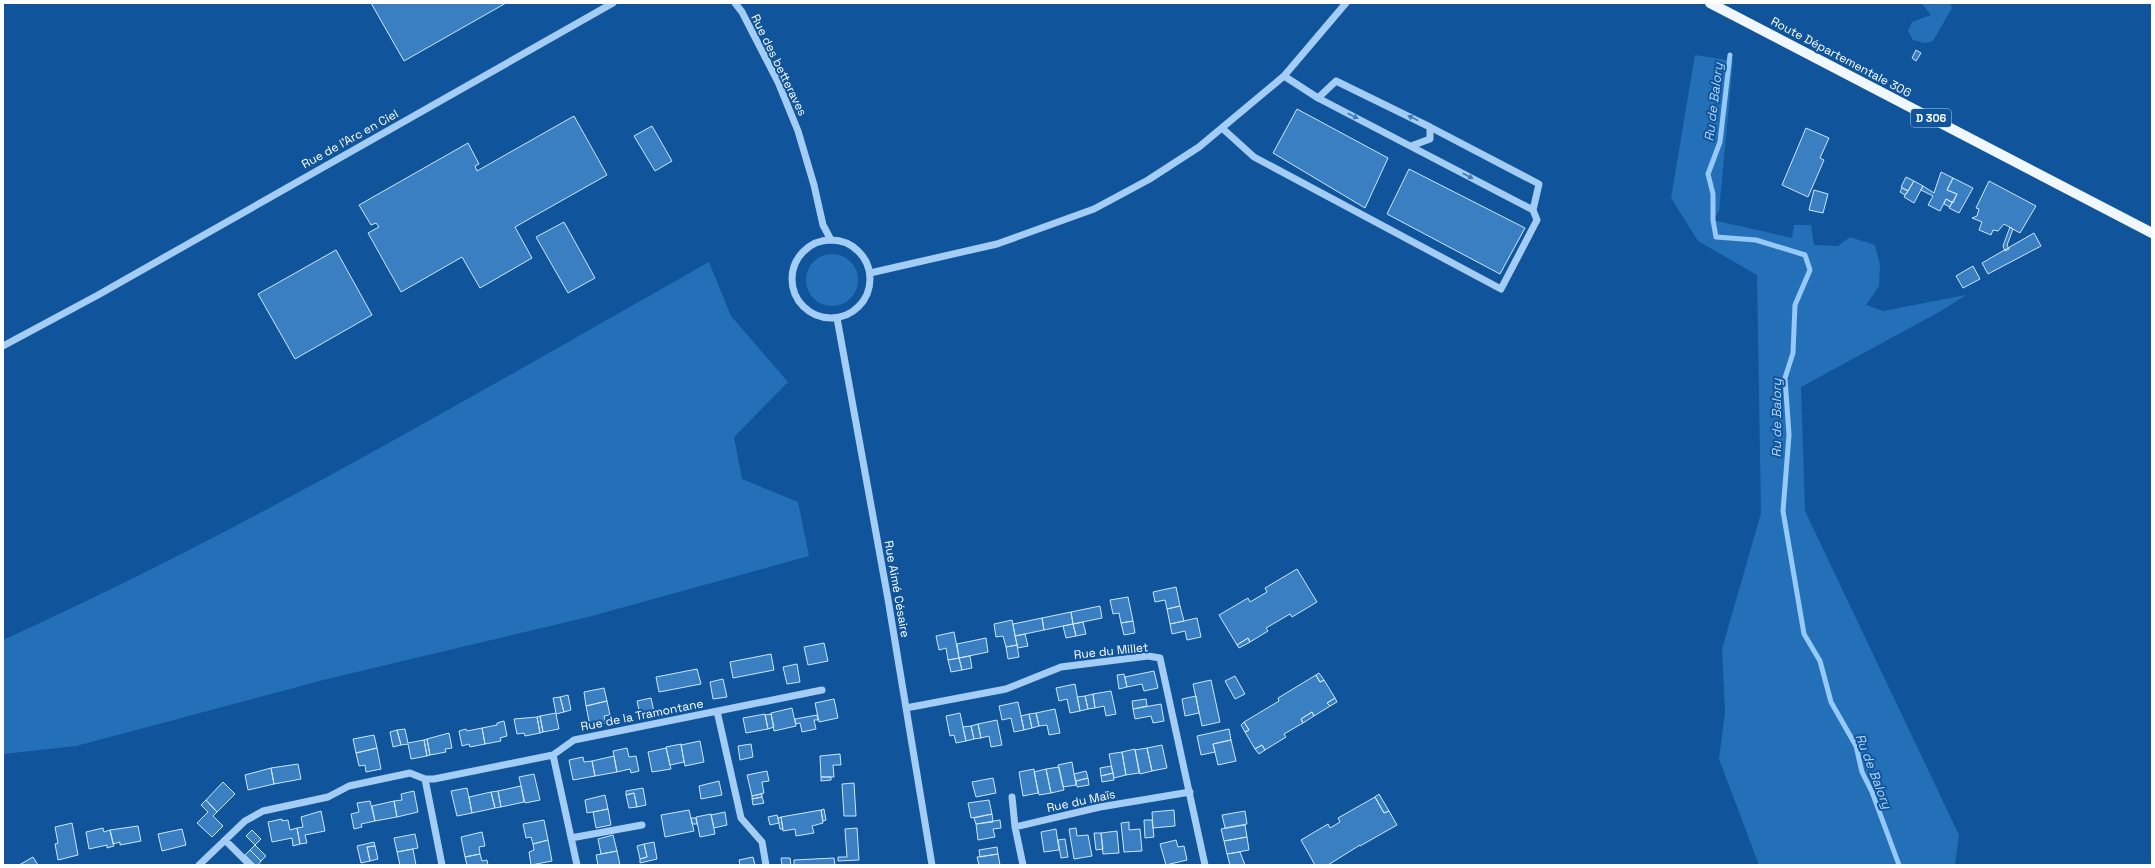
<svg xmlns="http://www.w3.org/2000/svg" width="2155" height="868" viewBox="0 0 2155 868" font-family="'Space Grotesk',sans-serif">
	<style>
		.green { fill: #2370b9 }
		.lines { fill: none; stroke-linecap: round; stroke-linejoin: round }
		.stream { stroke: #95c9f8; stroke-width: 5 }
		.building { fill: #397fc2; stroke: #cce6fe }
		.minor { stroke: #a4cdf5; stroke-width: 7 }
		.major { stroke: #f1f7ff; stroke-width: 10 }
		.oneway { fill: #3c79b6 }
		.labels { text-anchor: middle; stroke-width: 4; stroke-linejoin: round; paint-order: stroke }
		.shield { fill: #10559b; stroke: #b7cce1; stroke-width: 1 }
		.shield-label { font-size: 11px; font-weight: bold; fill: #fff }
		.street-label { font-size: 12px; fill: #fff; stroke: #10559b }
		.water-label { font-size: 13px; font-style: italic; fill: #b0d7fb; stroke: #10559b }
	</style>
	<rect width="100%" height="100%" fill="#10559b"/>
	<!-- green -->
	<path class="green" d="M1918,3h32l2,5 -19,33 -8,2 -12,-3 -5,-9 4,-9 19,-7 -8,-10z
		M1695,55l38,6 -14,150 -6,9 79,18 2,-13h17l3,20 24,1 12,-9 25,8 5,20 -1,21 -13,19 17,6 83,-16 -25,16 -140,76 4,124 154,324 -4,30h-196l-40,-106 6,-47 -3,-63 39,-136 -4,-238 -59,-34 -27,-43z
		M806 280a26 26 0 1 1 52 0a26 26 0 1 1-52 0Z
		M709,262l22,54 57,66 -54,55 8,42 56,23 11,54 -221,61 -265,63 -247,66 -73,8v-114c243,-110 474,-247 706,-378z"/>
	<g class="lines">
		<!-- stream -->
		<path class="stream" d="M1730,55l-10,87 -12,32 5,20v26l3,17 40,3 49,15 5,15 -15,35 -2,48 -8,25 4,57 -6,76 21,123 16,27 11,41 25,44 6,26 10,20 27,73"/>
	</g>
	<!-- building -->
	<path class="building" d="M371,3h135l-102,58z
		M1916,50l5,3 -5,8 -4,-3z
		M1297,109l91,49 -23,50 -92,-55z
		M574,116l33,59 -92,52 17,31 -52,30 -18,-31 -61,35 -33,-59 11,-6 -3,-4 -5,2 -12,-20 109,-62 11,21 -4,2 2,5z
		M652,126l20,35 -17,10 -21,-35z
		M1806,128l23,10 -9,20 4,2 -16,37 -26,-12z
		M1409,169l116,59 -25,46 -113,-60z
		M1941,172l12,6 -6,12 10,4 -4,9 -7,-4 -6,12 -12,-6 5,-9 -12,-6 2,-4 11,7z
		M1906,177l8,4 -6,10 -7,-4z
		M1953,178l20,10 -14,25 -10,-5 8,-14 -10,-4z
		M1914,181l9,5 -9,17 -10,-6z
		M1989,181l47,25 -16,27 -16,-9 -6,7 -5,-1 -2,5 -12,-5 3,-8 -10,-4 5,-2 2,-7 -3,-1z
		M1902,188l6,3 -3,4 -5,-3z
		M1814,190l14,4 -5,19 -14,-3z
		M1946,199l6,3 -2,5 -6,-3z
		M564,222l31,56 -27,15 -32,-56z
		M2010,227l3,2 -6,16 2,4 -4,2 -2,-5z
		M2034,233l7,13 -53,28 -6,-11z
		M336,250l36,65 -77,44 -37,-65z
		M1973,266l7,13 -17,9 -7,-12z
		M1297,569l20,33 -25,15 -2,-3 -24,14 2,3 -18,11 -2,-4 -11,7 -18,-30 29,-17 2,4 17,-10 -2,-4z
		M1176,587l4,19 -13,3 -2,-9 -10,2 -2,-10z
		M1128,597l5,24 -12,2 -2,-10 -6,1 -3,-14z
		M1100,606l2,12 -29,6 -2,-12z
		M1180,606l4,15 -14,3 -3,-15z
		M1071,612l2,12 -29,6 -2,-12z
		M1042,618l2,12 -29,6 -2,-12z
		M1197,618l4,19 -14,3 -2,-9 -13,3 -2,-10z
		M1012,620l5,25 -11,2 -3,-11 -7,1 -2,-13z
		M1133,621l2,12 -11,2 -3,-12z
		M1083,622l3,12 -10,2 -3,-12z
		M1073,624l3,12 -10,2 -3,-12z
		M954,632l5,26 -11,2 -2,-12 -7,2 -3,-14z
		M1025,634l3,12 -10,2 -3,-12z
		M986,638l2,14 -29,6 -2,-14z
		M1248,638l2,4 -11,6 -2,-3z
		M824,643l4,18 -20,4 -4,-18z
		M1017,645l2,12 -11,2 -2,-12z
		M771,654l3,16 -41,8 -3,-16z
		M970,656l2,12 -10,2 -3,-12z
		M959,658l3,12 -11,2 -3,-12z
		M797,664l3,18 -13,2 -4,-17z
		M697,669l4,15 -42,8 -3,-15z
		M1154,671l4,17 -14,3 -2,-7 -15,3 -2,-10z
		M1319,673l5,7 -4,2 -4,-7z
		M1124,674l3,13 -8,2 -2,-14z
		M1316,675l4,7 4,-2 11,18 -8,5 3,3 -16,10 -2,-4 -11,7 2,4 -19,11 2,3 -21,13 -3,-5 -7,4 -10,-17 4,-2 -5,-8 35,-21 -1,-3z
		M1235,676l10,18 -10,5 -10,-18z
		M723,679l4,18 -14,2 -3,-17z
		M1211,680l9,42 -18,4 -9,-42z
		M1075,684l5,27 -10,2 -3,-14 -8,2 -3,-13z
		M604,688l3,13 -21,5 -2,-14z
		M1111,691l5,23 -10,2 -2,-10 -9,2 -2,-14z
		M1093,694l2,14 -7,1 -3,-13z
		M568,695l3,15 -7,2 -4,-15z
		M1085,696l3,13 -8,2 -3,-14z
		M1196,696l3,17 -14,3 -3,-17z
		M560,697l4,15 -8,2 3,15 -16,3 -3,-16 16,-3 -3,-15z
		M651,698l3,14 -14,3 -3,-14z
		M1335,698l2,4 -7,4 -3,-3z
		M834,699l4,19 -19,4 -4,-19z
		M1146,699l1,7 -14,3 -1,-8z
		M607,701l3,14 -6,1 2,7 -16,3 -4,-20z
		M1018,702l6,28 -10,2 -3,-14 -9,2 -3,-14z
		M1161,704l3,17 -11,2 -2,-7 -16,3 -2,-10z
		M792,708l4,18 -22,5 -3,-18z
		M1055,709l5,24 -11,2 -2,-10 -8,1 -3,-13z
		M1312,712l2,4 -11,7 -2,-4z
		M960,713l6,28 -10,2 -2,-8 -4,1 -4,-20z
		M1036,713l3,13 -7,2 -3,-14z
		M765,714l3,15 -22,4 -3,-15z
		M771,714l3,13 -6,2 -3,-14z
		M1029,714l3,14 -8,2 -3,-14z
		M817,715l1,5h-4l2,9 -14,3 -2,-9 -4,1 -1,-5z
		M540,716l3,16 -3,1 -3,-16z
		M537,717l3,16 -15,3 -1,-3 -7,1 -3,-15z
		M997,720l5,25 -11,2 -2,-11 -8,2 -3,-14z
		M504,721l3,15 -7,2 1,3 -16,3 -3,-16 15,-3v-2z
		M1244,722l5,8 -4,2 -4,-7z
		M978,724l3,14 -7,1 -3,-13z
		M971,726l3,13 -8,2 -3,-14z
		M482,728l3,16 -15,3 -1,-3 -7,2 -3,-15 7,-2 1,2z
		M405,729l3,14 16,-3 3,16 -16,3 -3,-15 -7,1 -4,-15z
		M1229,729l2,11 -18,4 2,8 -14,3 -4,-19z
		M397,730l4,15 -8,2 -3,-15z
		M449,733l3,15 -7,1 1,3 -16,3 -3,-16z
		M374,735l3,13 -21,5 -3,-14z
		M427,739l3,16 -3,1 -3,-16z
		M1231,740l5,21 -18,4 -5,-21z
		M700,741l4,21 -19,4 -4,-21z
		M681,744l3,18 -14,3 -4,-18z
		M751,744l2,13 -13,3 -2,-14z
		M1162,745l5,23 -15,3 -5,-23z
		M1262,745l3,5 -6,4 -4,-5z
		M377,748l4,21 -15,3 -1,-7 -6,1 -3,-13z
		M627,748l2,9 7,-1 3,15 -8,2 -1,-4 -13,3 -4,-21z
		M666,748l5,21 -19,3 -4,-20z
		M1147,748l5,23 -12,3 -5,-24z
		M1135,749l4,24 -13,2 -4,-23z
		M1122,752l4,23 -12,3 -5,-24z
		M840,754l1,11h-8l1,12h-13l-1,-21z
		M614,756l3,16 -22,4 -3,-15z
		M583,757l1,5 8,-1 3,15 -22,4 -4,-20z
		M1072,762l4,23 -13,2 -5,-22z
		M298,764l3,15 -27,5 -3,-16z
		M1111,766l2,7 -12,3 -1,-8z
		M1059,767l5,23 -13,3 -5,-24z
		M271,768l3,16 -26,6 -3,-15z
		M1034,769l4,24 -15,3 -4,-24z
		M1046,769l5,24 -12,2 -5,-23z
		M767,771l2,10 -7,1 2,11 -12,3 -5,-21z
		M1086,771l2,7 -12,3 -2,-7z
		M1113,773l1,7 -12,2 -1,-6z
		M534,774l6,26 -15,3 -6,-26z
		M821,777h10v3l-10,1z
		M993,778l3,15 -20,4 -4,-15z
		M1088,778l1,7 -12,2 -1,-6z
		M719,781l3,14 -21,4 -2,-13z
		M223,782l12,12 -18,18 -11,-12z
		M854,783l2,33h-12l-2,-32z
		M521,786l3,16 -23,5 -3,-16z
		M467,788l5,25 -15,3 -6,-25z
		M643,788l3,17 -9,2 -3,-14 -8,2v-4z
		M414,791l4,21 -21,5 -3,-16 8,-1 -1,-6z
		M498,791l3,16 -6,1 -4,-16z
		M491,792l4,16 -23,5 -3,-16z
		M634,793l3,14 -8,1 -3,-13z
		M762,794v3l-10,2v-3z
		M1379,794l10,17 -5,2 -9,-16z
		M605,795l3,14 -21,4 -2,-13z
		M762,797l2,6 -11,2 -1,-6z
		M1375,797l9,16 5,-2 8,14 -37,21v-1l-32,20h-13l-14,-25 27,-16 2,4 10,-6 -2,-4z
		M206,800l11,12 -4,4 10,10 -11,11 -15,-14 11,-11 -7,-7z
		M989,800l3,14 -21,4 -3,-15z
		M370,801l5,20 -14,3 1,3 -8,2 -3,-15 8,-2 -2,-9z
		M394,801l3,16 -22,4 -3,-15z
		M608,809l3,16 -15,3 -3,-16z
		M824,809l2,11 -3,1 -2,-11z
		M689,810l5,21 -29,6 -4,-22z
		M821,810l2,13 -11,3 2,7 -18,3 -1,-7 -12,2 -2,-14z
		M1174,810l1,16 -22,2 -1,-16z
		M321,811l4,20 -20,4 2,8 -7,1 -3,-16 6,-1 -2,-10z
		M1245,811l2,13 -22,4 -3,-13z
		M725,812l2,13 -13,3 -3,-13z
		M711,814l4,20 -15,3 -4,-20z
		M992,814l1,8 -17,2 -2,-6z
		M777,815l2,8 -9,2 -2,-8z
		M781,817l2,12h-3l-2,-11z
		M691,818h5l1,6h-5z
		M282,819v2l6,-1 2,10 7,-2 3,16 -7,2 -1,-8 -20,4 -4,-20z
		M544,820l4,20 -15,4 -2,-7 -5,1 -3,-14z
		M1000,820l1,8 -8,1 2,8 -17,3 -2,-16z
		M1144,820h8l2,17 -9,1z
		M1129,822v8l11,-1 2,22 -18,1 -3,-29z
		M72,823l6,32 -20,5 -3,-16 3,-1 -3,-16z
		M1245,825l2,12 -23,4 -3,-12z
		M138,826l3,15 -21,4v-3l-7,2 -3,-14z
		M103,828l1,4 6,-2 4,16 -7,2v-3l-18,4 -3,-17z
		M857,828l2,32 -21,1v-4h9l-2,-28z
		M1076,828l1,8 11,-1 4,21 -18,3 -5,-30z
		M182,829l4,16 -24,6 -4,-17z
		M1056,829l3,21 -15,2 -3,-20z
		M252,830l9,9 -6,6 -9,-9z
		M1117,831l2,22 -16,1 -2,-21z
		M482,832l3,14 -6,1 1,7 -15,3 -4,-20z
		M1094,833h7l2,16 -7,1z
		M415,834l3,14 -21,4 -3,-14z
		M613,835l4,16 -16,3 -3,-15z
		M1247,837l2,13 -22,4 -3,-13z
		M1065,839l3,18 -7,1 -3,-18z
		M548,840l4,21 -21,4 -2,-13 5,-2 -1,-6z
		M1176,840l2,7 6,-1 3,14 -21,5 -6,-21z
		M374,842l1,4 -8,1 3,14 -9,2 -4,-17z
		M654,842l3,17 -17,4v-4l7,-2 -3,-13z
		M644,844l3,13 -7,2 -3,-13z
		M255,845l11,11 -5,5 -11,-11z
		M375,846l3,13 -8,2 -3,-14z
		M997,847l1,7 -18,3 -1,-7z
		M413,849l3,16h-16l-3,-13z
		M250,850l11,11 -3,4h-3l-10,-10z
		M617,851l3,14h-22l-2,-10z
		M1240,852l5,13h-15l-3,-11z
		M480,854l2,7 5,-1 1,5h-21l-2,-8z
		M998,854l2,11h-21l-2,-8z
		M33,857l5,8h-19z
		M753,857l2,8h-15l-1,-5z
		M781,858h9l1,7h-9z
		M834,858l1,7h-41v-5z"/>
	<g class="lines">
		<!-- minor -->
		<path class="minor" d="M735,3l7,9 36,70 20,49 16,54 9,40 8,15
			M1284,76l34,22 215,112 6,-26 -109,-57 -94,-46 -18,17
			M1222,128l32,29 247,132 36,-69 -4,-10
			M1411,146l19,-7v-12
			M792 279a39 39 0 1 1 78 0a39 39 0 1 1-78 0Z
			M870,273l127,-29 97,-35 54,-29 51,-33 85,-71 62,-73
			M837,318l51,281 44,266
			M3,346l95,-51 515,-292
			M906,708l100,-19 55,-22 87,-11 12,2 45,207
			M717,711l24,107 21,24 4,23
			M553,755l24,110
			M425,779l17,86
			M1012,797l3,30
			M571,838l71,-13
			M225,840l25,25
			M199,865l46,-44 18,-10 65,-14 21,-11 61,-13 15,6h9l119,-24 21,-15 248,-50
			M1023,865l-8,-38 85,-20 90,-15"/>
		<!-- major -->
		<path class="major" d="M1710,3l442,230"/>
	</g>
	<!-- one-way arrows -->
	<defs><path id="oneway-solid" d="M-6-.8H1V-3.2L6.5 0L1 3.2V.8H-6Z"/></defs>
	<g class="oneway">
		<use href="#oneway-solid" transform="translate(1353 116) rotate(27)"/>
		<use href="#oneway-solid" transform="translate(1413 118) rotate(-154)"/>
		<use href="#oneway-solid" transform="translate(1468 176) rotate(28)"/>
	</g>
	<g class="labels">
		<!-- shield labels -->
		<rect class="shield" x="1911" y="109" width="40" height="18" rx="3"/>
		<g class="shield-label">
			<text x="1931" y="122">D 306</text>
		</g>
		<!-- street labels -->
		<g class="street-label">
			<text transform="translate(1841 57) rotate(28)" y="4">Route Départementale 306</text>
			<text transform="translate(779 65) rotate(64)" y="4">Rue des betteraves</text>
			<text transform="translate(350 139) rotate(-29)" y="4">Rue de l'Arc en Ciel</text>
			<text transform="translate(897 589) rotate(80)" y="4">Rue Aimé Césaire</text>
			<text transform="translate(1111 651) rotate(-6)" y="4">Rue du Millet</text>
			<text transform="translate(642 715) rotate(-11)" y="4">Rue de la Tramontane</text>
			<text transform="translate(1081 801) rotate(-12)" y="4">Rue du Maïs</text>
		</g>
		<!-- water labels -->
		<g class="water-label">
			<text transform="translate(1713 102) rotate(-83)" y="5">Ru de Balory</text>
			<text transform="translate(1776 418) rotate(-90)" y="5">Ru de Balory</text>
			<text transform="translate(1874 771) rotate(69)" y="5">Ru de Balory</text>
		</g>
	</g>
	<!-- border -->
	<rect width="2155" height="868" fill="none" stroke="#ffffff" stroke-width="8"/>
</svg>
